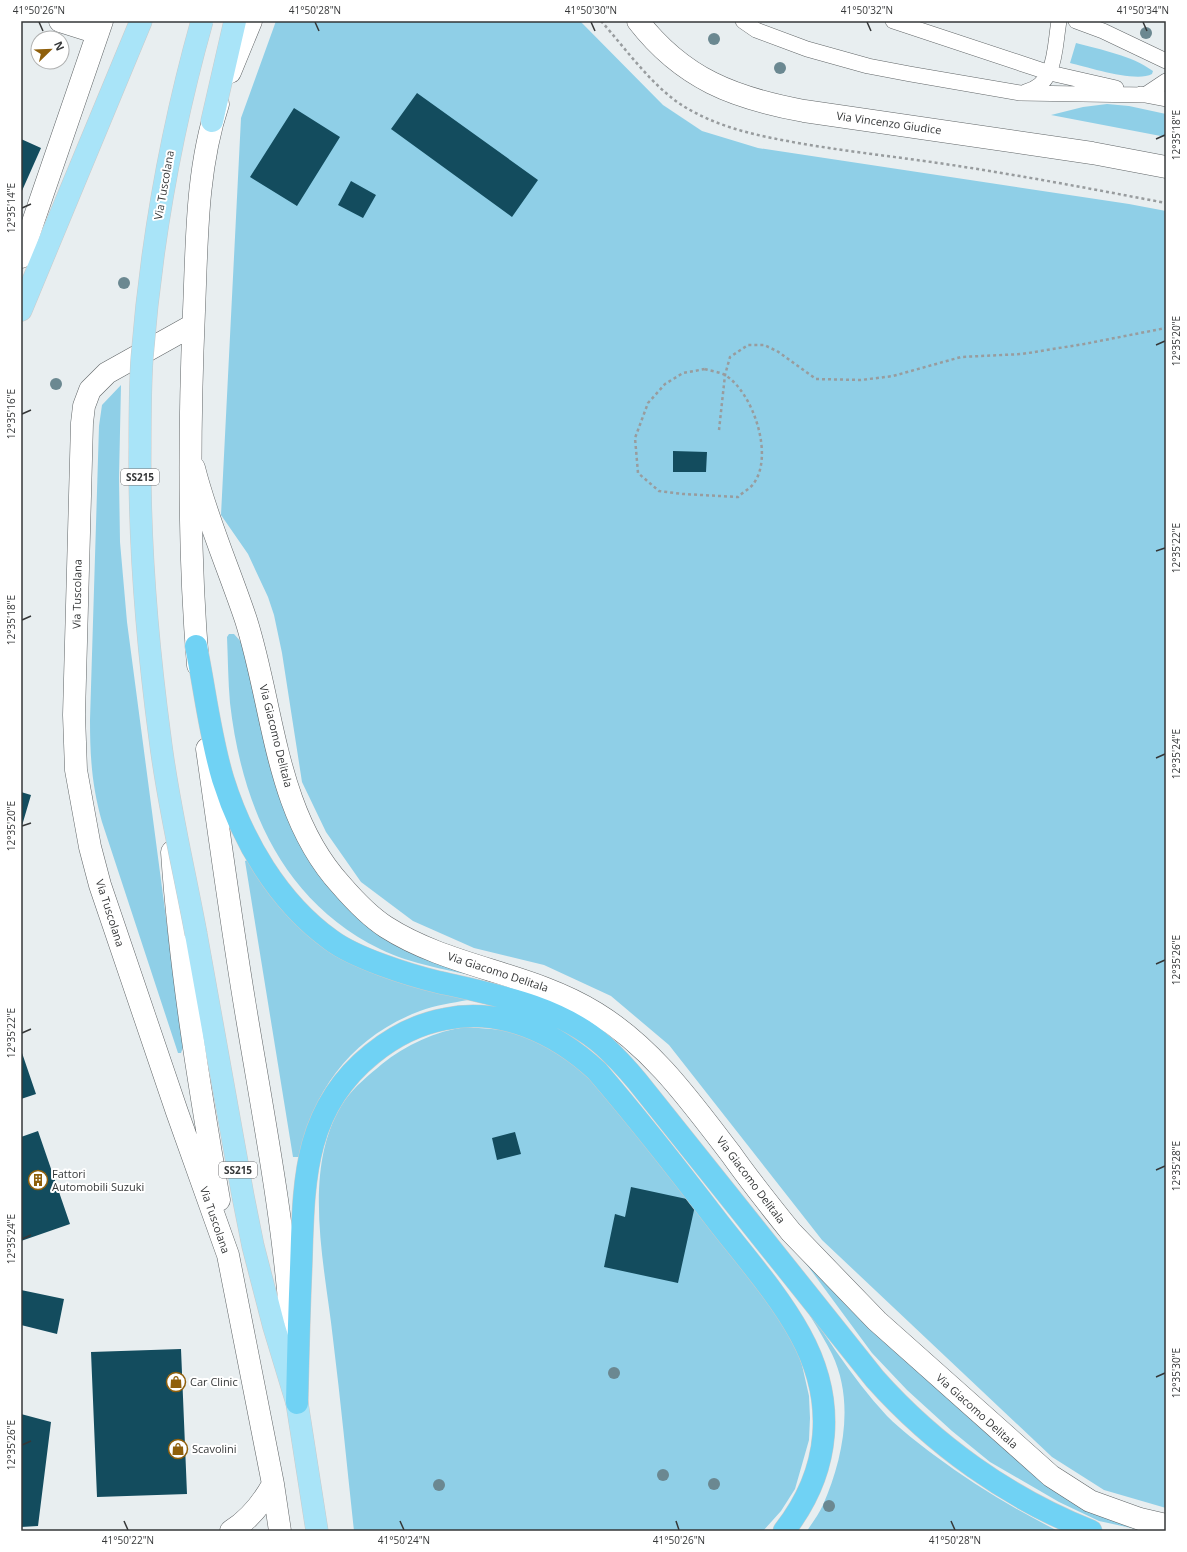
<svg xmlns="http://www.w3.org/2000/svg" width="1187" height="1552" viewBox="0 0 1187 1552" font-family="'Open Sans',sans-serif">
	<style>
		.green { fill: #8fcfe7 }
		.building { fill: #134c5e }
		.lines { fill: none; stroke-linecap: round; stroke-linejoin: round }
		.street-tunnel { stroke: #c4c9cb; stroke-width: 22; stroke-dasharray: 22 11; stroke-linecap: butt }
		.lane-casing { stroke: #606567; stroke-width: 16 }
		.street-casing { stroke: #606567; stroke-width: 23 }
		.secondary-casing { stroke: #606567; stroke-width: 23 }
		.primary-casing { stroke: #cacbcb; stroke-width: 23 }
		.highway-casing { stroke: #cacbcb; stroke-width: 23 }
		.path { stroke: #989c9e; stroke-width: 2.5; stroke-dasharray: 3 3; stroke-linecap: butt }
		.lane { stroke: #fff; stroke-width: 15 }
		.street { stroke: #fff; stroke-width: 22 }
		.secondary { stroke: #fff; stroke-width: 22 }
		.primary { stroke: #a9e4f8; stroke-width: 22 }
		.highway { stroke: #70d2f4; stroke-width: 22 }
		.primary-bridge-casing { stroke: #cacbcb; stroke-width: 23; stroke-linecap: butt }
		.primary-bridge { stroke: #a9e4f8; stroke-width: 22 }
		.tree { fill: #6b8891 }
		.ticks { fill: none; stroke: #353738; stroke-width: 1.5 }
		.labels { text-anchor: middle; stroke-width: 4; stroke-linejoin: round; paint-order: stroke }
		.shield { fill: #fff; stroke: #727374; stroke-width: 1 }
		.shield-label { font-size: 10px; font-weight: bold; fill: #353738 }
		.street-label { font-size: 11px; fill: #353738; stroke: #fff }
		.poi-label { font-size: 11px; fill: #353738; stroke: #fff; text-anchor: start }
		.neatline { fill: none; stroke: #353738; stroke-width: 1.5 }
		.ticks-label { font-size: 10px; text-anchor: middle; fill: #353738 }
	</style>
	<rect width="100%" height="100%" fill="#e8eef0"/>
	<!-- green -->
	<path class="green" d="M276,21h304l83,84 39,26 56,17 371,56 37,7v1297l-62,-18 -52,-33 -230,-217 -153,-195 -58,-49 -67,-31 -70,-17 -61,-27 -52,-39 -35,-50 -24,-50 -20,-129 -8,-38 -6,-18 -20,-43 -27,-39 20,-397z
		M1076,43c25,7 55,12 77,28l-1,3c-16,9 -64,-7 -82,-11z
		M1107,104l22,2 37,8v23l-115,-22 32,-8z
		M121,385l-2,93 1,64 7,80 56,425 -2,6h-3l-76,-231c-10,-36 -12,-64 -12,-102l9,-294 3,-21z
		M229,634h5l8,9 93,246 150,89c-32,-7 -75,-14 -105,-29 -97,-48 -138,-142 -150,-246 -2,-22 -2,-44 -3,-66z
		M250,859l52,67 166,74c-16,3 -33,5 -48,11 -68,26 -106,77 -121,146h-6l-48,-296z
		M466,1027l51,4 67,37 182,222 31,61 5,14 7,31 1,22 -1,22 -14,49 -14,22 -18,20h-409c-7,-64 -13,-128 -21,-192 -8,-74 -33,-173 12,-239 10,-14 24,-25 37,-36 24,-19 53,-33 84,-37z
		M799,1254l167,157 179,120 -46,-10 -40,-19 -69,-40 -38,-31 -45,-41 -35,-37z
		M790,1283c31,45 60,93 97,133 14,14 31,27 47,39 39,29 80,54 124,76h-251c5,-8 12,-17 16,-26 20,-46 32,-103 9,-151 -12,-24 -28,-47 -42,-71z"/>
	<!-- building -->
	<path class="building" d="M417,93l121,87 -26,37 -121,-88z
		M294,108l46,29 -43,69 -47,-29z
		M21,139l20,9 -20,45z
		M351,181l25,14 -13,23 -25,-13z
		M673,451l34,1 -1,20h-33z
		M21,792l10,3 -10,34z
		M21,1050l15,44 -15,5z
		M38,1131l32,93 -49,17v-104z
		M515,1132l6,22 -24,6 -5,-22z
		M631,1187l65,14 -18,82 -74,-16 11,-53 10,3z
		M21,1290l43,9 -7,35 -36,-9z
		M181,1349l6,145 -90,3 -6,-145z
		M21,1414l30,8 -13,104 -17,1z"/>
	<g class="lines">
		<!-- street-tunnel -->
		<path class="street-tunnel" d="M787,22v-1"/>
		<!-- lane casing -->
		<g class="lane-casing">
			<path id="lane" d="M743,21l13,9 51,19 61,17 42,8 110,19 125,2 21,4
				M893,21l157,52 66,15
				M1076,21l27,10 63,30
				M1025,92c32,-8 29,-43 34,-71
				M1141,94l4,1 21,-14"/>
		</g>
		<!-- street casing -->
		<g class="street-casing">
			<path id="street" d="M194,468c13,52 35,101 52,152 28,88 29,193 95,265 13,15 28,31 45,42 64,41 144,45 210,86 57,35 95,89 135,141 19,27 39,52 60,78l86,89 174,155 39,25 50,18 26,6"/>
		</g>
		<!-- secondary casing -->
		<g class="secondary-casing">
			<path id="secondary" d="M60,21l38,12
				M638,21c45,58 96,77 166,90l288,42 74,14
				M230,72l21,-51
				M21,257l81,-236
				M193,325l-86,48 -17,17 -6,16 -2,17 -8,292 2,55 14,77 10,38 77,227 51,143 45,229 7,47
				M198,665c-10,-118 -9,-236 -4,-354 3,-69 2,-141 24,-207
				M207,749c13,90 25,180 40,269 17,102 37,205 44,308
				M172,852c8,117 27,233 47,348
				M231,1531c19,-12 31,-27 42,-47"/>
		</g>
		<!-- primary casing -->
		<g class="primary-casing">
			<path id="primary" d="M212,121l23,-100
				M21,310l120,-289
				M196,934l47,262 10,50 21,81 23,76 20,128"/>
		</g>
		<!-- highway casing -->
		<g class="highway-casing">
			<path id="highway" d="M196,646c9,44 14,90 27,133 19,61 55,123 108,161 24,18 78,35 107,42 58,13 121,24 166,64 12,11 23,23 33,35l238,298c59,66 133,119 216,152
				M297,1403c1,-44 2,-89 4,-134 3,-83 0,-158 71,-215 21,-17 46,-30 73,-35 56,-12 111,14 152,52 42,49 82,100 121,151 28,36 60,72 82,112 37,67 31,137 -16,197"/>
		</g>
		<!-- path -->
		<path class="path" d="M601,21c26,29 54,70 89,89 36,20 74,27 114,34 47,8 94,13 141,20 74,11 147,25 221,39
			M705,369c6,2 15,3 20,6 28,17 49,80 29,108 -3,5 -11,9 -16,14l-55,-3 -24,-3 -21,-18 -3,-35 13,-35 17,-19 18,-11z
			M719,430l6,-55 5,-18 18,-12h16l13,6 39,28 45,1 32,-4 68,-19 61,-3 62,-10 82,-16"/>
		<!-- lane -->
		<use href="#lane" class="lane"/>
		<!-- street -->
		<use href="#street" class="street"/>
		<!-- secondary -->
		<use href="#secondary" class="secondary"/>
		<!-- primary -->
		<use href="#primary" class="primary"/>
		<!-- highway -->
		<use href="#highway" class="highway"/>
		<!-- primary-bridge casing -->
		<g class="primary-bridge-casing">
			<path id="primary-bridge" d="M196,934c-12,-65 -28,-130 -36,-196 -13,-97 -21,-194 -20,-291 0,-30 0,-59 2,-89 9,-114 29,-227 60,-337"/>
		</g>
		<!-- primary-bridge -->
		<use href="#primary-bridge" class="primary-bridge"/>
	</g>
	<!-- trees -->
	<g class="tree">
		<circle cx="1146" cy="33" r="6"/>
		<circle cx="714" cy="39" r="6"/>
		<circle cx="780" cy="68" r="6"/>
		<circle cx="124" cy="283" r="6"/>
		<circle cx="56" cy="384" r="6"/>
		<circle cx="614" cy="1373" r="6"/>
		<circle cx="663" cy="1475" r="6"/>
		<circle cx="714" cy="1484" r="6"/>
		<circle cx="439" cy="1485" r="6"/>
		<circle cx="829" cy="1506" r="6"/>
	</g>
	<!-- ticks -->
	<path class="ticks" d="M39,22l4,9M315,22l4,9M591,22l4,9M867,22l4,9M1143,22l4,9M1156,139l9,-4M22,208l9,-4M1156,345l9,-4M22,414l9,-4M1156,551l9,-3M22,620l9,-4M1156,758l9,-4M22,826l9,-3M1156,964l9,-4M22,1033l9,-4M1156,1170l9,-4M22,1239l9,-4M1156,1377l9,-4M22,1445l9,-4M124,1521l4,9M400,1521l4,9M676,1521l3,9M951,1521l4,9"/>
	<!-- icons -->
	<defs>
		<g id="building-ring" transform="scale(1)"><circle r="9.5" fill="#fff" stroke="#8f5f0b" stroke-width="1.5"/><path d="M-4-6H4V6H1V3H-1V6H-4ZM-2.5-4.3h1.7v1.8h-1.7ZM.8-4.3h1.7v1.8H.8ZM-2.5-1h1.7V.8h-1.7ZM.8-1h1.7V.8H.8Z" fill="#8f5f0b"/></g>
		<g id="shop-ring" transform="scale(1)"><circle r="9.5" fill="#fff" stroke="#8f5f0b" stroke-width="1.5"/><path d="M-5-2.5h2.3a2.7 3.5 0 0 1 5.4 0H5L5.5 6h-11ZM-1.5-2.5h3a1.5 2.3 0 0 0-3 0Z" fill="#8f5f0b"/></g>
	</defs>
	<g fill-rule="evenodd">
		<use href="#building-ring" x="38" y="1180"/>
		<use href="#shop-ring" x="176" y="1382"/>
		<use href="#shop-ring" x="178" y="1449"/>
	</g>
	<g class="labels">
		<!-- shield labels -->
		<g class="shield">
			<rect x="121" y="469" width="38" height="16" rx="3"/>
			<rect x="219" y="1162" width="38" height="16" rx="3"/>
		</g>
		<g class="shield-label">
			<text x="140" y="481">SS215</text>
			<text x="238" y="1174">SS215</text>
		</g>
		<!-- street labels -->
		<g class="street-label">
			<text transform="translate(889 123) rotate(8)" y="4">Via Vincenzo Giudice</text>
			<text transform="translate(164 185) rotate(-80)" y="4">Via Tuscolana</text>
			<text transform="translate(77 594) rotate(-89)" y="4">Via Tuscolana</text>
			<text transform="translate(276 736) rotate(76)" y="4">Via Giacomo Delitala</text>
			<text transform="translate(110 913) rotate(72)" y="4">Via Tuscolana</text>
			<text transform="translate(498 972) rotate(18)" y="4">Via Giacomo Delitala</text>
			<text transform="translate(751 1180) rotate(53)" y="4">Via Giacomo Delitala</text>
			<text transform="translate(215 1220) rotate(71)" y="4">Via Tuscolana</text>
			<text transform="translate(977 1411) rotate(42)" y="4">Via Giacomo Delitala</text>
		</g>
		<!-- poi labels -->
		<g class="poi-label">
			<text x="52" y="1178">Fattori<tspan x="52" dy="13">Automobili Suzuki</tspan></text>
			<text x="190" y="1386">Car Clinic</text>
			<text x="192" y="1453">Scavolini</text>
		</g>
	</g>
	<!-- border -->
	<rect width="1187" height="1552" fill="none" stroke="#ffffff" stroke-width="44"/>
	<!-- north arrow -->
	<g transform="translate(50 50) rotate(67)"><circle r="19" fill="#ffffff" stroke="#aeafaf"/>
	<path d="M0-3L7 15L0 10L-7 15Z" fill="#8f5f0b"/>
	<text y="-6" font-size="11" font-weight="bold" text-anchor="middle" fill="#353738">N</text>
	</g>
	<rect x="22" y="22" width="1143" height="1508" class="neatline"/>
	<g class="ticks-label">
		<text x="39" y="14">41°50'26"N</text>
		<text x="315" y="14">41°50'28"N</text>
		<text x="591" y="14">41°50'30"N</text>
		<text x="867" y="14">41°50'32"N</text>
		<text x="1143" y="14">41°50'34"N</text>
		<text transform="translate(1176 135) rotate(-90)" y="4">12°35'18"E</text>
		<text transform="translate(11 208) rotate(-90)" y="4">12°35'14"E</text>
		<text transform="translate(1176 341) rotate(-90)" y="4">12°35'20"E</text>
		<text transform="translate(11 414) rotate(-90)" y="4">12°35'16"E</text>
		<text transform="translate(1176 548) rotate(-90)" y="4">12°35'22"E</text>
		<text transform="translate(11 620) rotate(-90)" y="4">12°35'18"E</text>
		<text transform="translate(1176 754) rotate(-90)" y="4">12°35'24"E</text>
		<text transform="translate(11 826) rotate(-90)" y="4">12°35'20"E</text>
		<text transform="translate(1176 960) rotate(-90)" y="4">12°35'26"E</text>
		<text transform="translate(11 1033) rotate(-90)" y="4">12°35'22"E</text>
		<text transform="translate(1176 1166) rotate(-90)" y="4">12°35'28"E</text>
		<text transform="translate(11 1239) rotate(-90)" y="4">12°35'24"E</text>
		<text transform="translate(1176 1373) rotate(-90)" y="4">12°35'30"E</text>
		<text transform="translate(11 1445) rotate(-90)" y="4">12°35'26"E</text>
		<text x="128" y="1544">41°50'22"N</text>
		<text x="404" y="1544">41°50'24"N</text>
		<text x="679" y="1544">41°50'26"N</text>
		<text x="955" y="1544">41°50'28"N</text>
	</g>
</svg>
